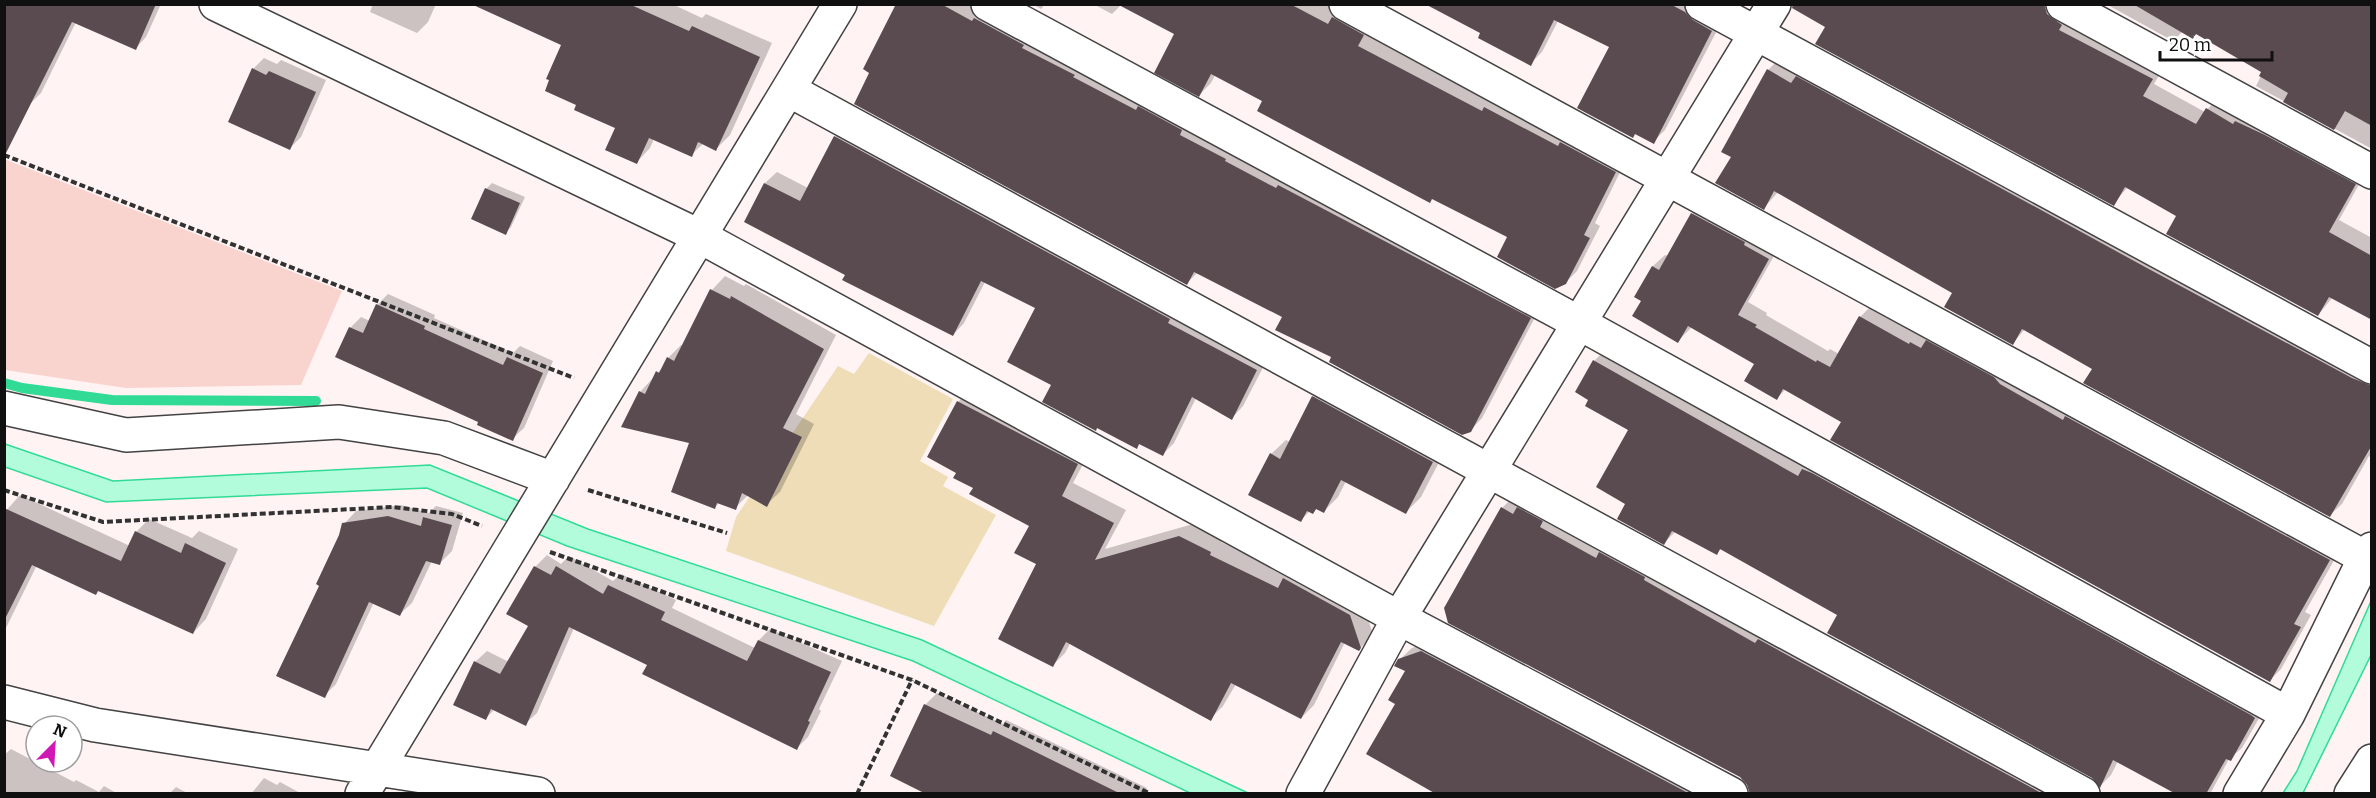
<svg xmlns="http://www.w3.org/2000/svg" width="2376" height="798" viewBox="0 0 2376 798" font-family="Bitter,serif">
	<style>
		.farmland { fill: #f9d4cf }
		.green { fill: #eeddb7 }
		.water { fill: #b2fcdc; stroke: #31db96; stroke-width: 1.5 }
		.shadow { fill: #0003 }
		.lines { fill: none; stroke-linecap: round; stroke-linejoin: round }
		.stream { stroke: #31db96; stroke-width: 10 }
		.building { fill: #5a4b51 }
		.minor-casing { stroke: #434343; stroke-width: 36 }
		.path { stroke: #323232; stroke-width: 4; stroke-dasharray: 6 3; stroke-linecap: butt }
		.minor { stroke: #fff; stroke-width: 33 }
	</style>
	<rect width="100%" height="100%" fill="#fff3f3"/>
	<!-- farmland -->
	<path class="farmland" d="M4,159l338,132 -41,94 -175,3 -121,-18z"/>
	<!-- green -->
	<path class="green" d="M869,353l84,46 -33,62 28,16 -5,9 53,29 -62,111 -208,-75 10,-34 102,-151 16,8z"/>
	<!-- water -->
	<path class="water" d="M5,444l108,37 317,-16 158,64 334,111 326,153h-58l-277,-132 -346,-115 -140,-58 -321,14 -101,-35z
		M2371,601v54l-68,138h-20l14,-22z"/>
	<!-- shadow -->
	<path class="shadow" d="M4,4h157l-15,33 -11,12 -59,-27 -35,71 -11,11z
		M373,4h63l-8,18 -11,11 -47,-21z
		M499,4h173l30,14 4,-4 66,29 -42,92 -14,14 -12,-6 -13,12 -37,-16 -4,9 -13,14 -20,-34 -39,-24 -15,-60z
		M898,4h88l555,302 -59,112 -12,13 -137,-75 -49,-40 -86,-44 -11,11 -316,-211z
		M1032,4h13l-4,5z
		M1093,4h251l282,156 -31,63 5,3 -23,45 -12,12 -56,-46 -294,-162 -4,8 -12,12 -23,-62 -55,-28 -9,9z
		M1435,4h266l22,15 -58,111 -12,12 -42,-95 -53,-26 -16,31 -12,12z
		M1807,4h254l105,59 -12,21 51,28 13,-14 148,74 -27,48 33,18v81l-39,-22 -15,18 -140,-100 -50,-28 -15,17 -286,-178z
		M2106,4h266v145l-116,-63 7,-14 -66,-39 -14,-2 -10,10z
		M264,58l13,6 4,-4 45,20 -25,57 -11,11 -37,-79z
		M1780,58l592,312v88l-3,-2 -27,48 -12,11 -236,-147 -69,-39 -12,14 -59,-51 -176,-100 -14,16 -31,-52 35,-86z
		M847,125l421,233 -25,48 -11,12 -36,-20 -22,45 -11,11 -22,-11 -5,4 -83,-63 -16,-77 -52,-25 -21,41 -11,12 -106,-61 -101,-52 19,-39 12,-11 31,16 27,-51z
		M492,183l33,14 -14,30 -6,6 -32,-14 14,-31z
		M1704,202l75,45 -31,55 19,11 -1,2 62,36 2,-2 9,5 21,-37 12,-12 469,243 -36,64 6,3 -30,54 -12,12 -426,-260 -57,-32 -9,9 -21,-35 -64,-36 -14,14 -35,-41 -7,-3 17,-31 12,-11 3,1 24,-42z
		M725,276l19,10 2,-2 90,51 -40,79 18,10 -34,68 -14,13 -18,-10 -13,13 -15,-6 -6,6 -23,-66 -51,-50 24,-26 4,-8 13,-13 3,1 28,-56z
		M388,294l47,21 -1,3 79,35 7,-7 33,15 -29,67 -12,11 -32,-18 -130,-93 11,-11 9,4 7,-16z
		M1606,349l660,357 -24,42 -13,11 -19,35h-32l-60,-33 -7,14 -11,11 -7,-10 -254,-161 -117,-67 -5,5 -41,-22 -12,12 -37,-39 3,-74 -40,-31 -13,-7 18,-32z
		M1328,382l119,65 -26,50 -15,15 -60,-31 -8,16 -14,14 -7,-3 -4,5 -3,-2 -9,9 -30,-66 15,-14 4,2 23,-45z
		M970,390l120,61 -17,32 53,27 -21,39 88,-25 30,15 -2,3 67,33 74,27 11,32 -1,3 -13,12 -14,-7 -31,63 -13,13 -65,-34 -13,22 -13,13 -139,-77 -6,11 -12,12 -22,-140 -56,-38 -17,-15v-70z
		M20,495l110,51 6,-14 13,-13 43,19 7,-7 39,18 -32,70 -13,14 -94,-43 -62,-25 -33,67v-119z
		M1514,496l562,298h-325l-3,-10 -246,-276z
		M401,505l28,8 7,-7 27,7 -11,38 -12,12 -8,-2 -20,42 -12,11 -26,-12 -38,82 -12,12 -3,-111 23,-61 12,-13z
		M547,555l14,9 8,-8 44,25 8,-7 55,26 -4,8 83,40 4,-8 11,-11 72,32 -23,48 2,2 -13,26 -12,12 -147,-85 -75,-36 -37,85 -12,11 -30,-15 -10,10 -10,-57 12,-11 22,11 21,-37 5,-58z
		M1434,640l289,154h-284l-42,-91 10,-32 -8,-11 13,-12z
		M937,693l66,31 3,-4 141,68 -3,6h-215l-4,-89z
		M11,749l63,33 2,-2 23,12 5,-6 14,8h-114v-39z
		M264,778l13,7 3,-3 22,12h-51z
		M176,787l13,7h-20z"/>
	<g class="lines">
		<!-- stream -->
		<path class="stream" d="M4,383l18,5 90,12 204,1"/>
	</g>
	<!-- building -->
	<path class="building" d="M4,4h152l-20,46 -64,-28 -68,135z
		M471,4h158l60,27 3,-5 68,31 -44,94 -18,-9 -6,15 -43,-19 -12,26 -32,-14 10,-22 -41,-18 2,-5 -31,-14 4,-11 -3,-1 15,-34z
		M896,4h45l31,17 2,-3 50,27 -2,3 53,27 -2,2 63,33 2,-4 44,24 -2,5 46,24 -1,2 51,27 2,-3 253,133 -60,114 -9,3 -133,-73 2,-5 -56,-27 7,-13 -88,-45 -7,13 -333,-181 15,-31 -6,-4z
		M1117,4h173l38,20 4,-7 32,18 -6,11 124,65 2,-4 74,39 2,-4 56,30 -32,63 6,3 -24,46 -11,5 -58,-32 10,-20 -75,-38 -2,4 -173,-92 5,-10 -51,-27 -12,23 -45,-24 20,-39z
		M1425,4h245l15,8 8,8 19,11 -58,113 -19,-10 -2,4 -56,-30 32,-61 -55,-27 -23,46 -53,-28 2,-5z
		M1793,4h251l3,10 15,11 -3,5 94,49 -10,17 53,28 10,-16 27,16 2,-3 30,14 91,49 -27,48 43,24v64l-43,-23 -11,19 -152,-82 10,-18 -51,-29 -11,19 -299,-162 10,-17 -33,-19z
		M2133,4h239v122l-27,-15 -11,19 -51,-28 5,-9 -29,-17 2,-4 -65,-38 -3,5z
		M252,68l14,7 3,-4 47,21 -26,58 -62,-28z
		M1767,69l24,14 5,-7 351,192 205,110 20,8v59l-42,72 -247,-134 9,-14 -70,-40 -9,16 -69,-38 8,-14 -178,-102 -10,19 -49,-27 16,-26 -10,-5z
		M834,136l336,183 -2,4 89,47 -25,50 -40,-23 -29,59 -24,-12 -2,5 -40,-21 -1,3 -54,-29 9,-17 -44,-23 28,-54 -54,-27 -28,55 -111,-56 3,-5 -101,-53 20,-39 36,18z
		M485,188l35,15 -14,32 -35,-16z
		M1691,213l54,29 -1,3 25,14 -31,56 19,10 -2,2 61,35 1,-2 13,7 29,-51 50,28 1,-2 11,6 5,-8 68,37 6,7 63,36 2,-4 265,144 -36,64 7,3 -31,55 -440,-242 11,-18 -58,-33 -6,11 -33,-19 10,-17 -66,-38 -10,17 -46,-27 9,-15 -7,-4 18,-31 7,4z
		M710,289l20,10 1,-3 93,53 -41,79 19,9 -35,70 -25,-14 -6,17 -19,-7 -2,6 -44,-17 18,-49 -68,-16 18,-36 6,3 11,-23 3,2 8,-16 7,4z
		M376,304l49,22 -1,3 79,36 4,-8 36,16 -30,68 -36,-16 1,-3 -143,-65 14,-30 14,6z
		M1593,360l205,116 4,-7 10,4 439,242 4,3 -24,43 -5,-2 -20,35h-30l-63,-34 -13,28 -8,-10 -265,-145 10,-18 -117,-66 -3,6 -45,-24 -8,14 -47,-26 8,-15 -29,-17 32,-57 -43,-24 3,-6 -13,-8z
		M1312,396l121,66 -27,52 -65,-34 -17,33 -8,-4 -3,5 -6,-3 -6,11 -53,-27 22,-42 10,6z
		M957,401l121,63 -16,32 52,27 -19,37 84,-24 32,16 -1,3 68,33 5,-10 67,37 11,33 -2,3 -18,-9 -40,77 -70,-36 -20,38 -145,-79 -13,25 -55,-28 38,-75 -22,-11 15,-27 -60,-32 4,-6 -20,-10 3,-5 -29,-16z
		M1501,507l12,7 4,-7 26,14 -3,6 56,31 3,-6 46,25 -1,3 111,63 3,-4 285,155h-293l-3,-9 -7,-8 -292,-154 -4,-15z
		M4,508l117,53 14,-30 46,22 4,-10 41,20 -33,71 -95,-43 -2,4 -64,-30 -28,56z
		M388,516l33,10 2,-9 29,8 -12,40 -14,-4 -26,55 -31,-14 -44,96 -49,-22 43,-90 -3,-2 23,-49 3,-12z
		M534,566l17,9 5,-9 47,28 5,-9 57,27 -4,8 86,41 11,-21 73,32 -23,49 2,1 -13,28 -155,-76 5,-9 -78,-38 -43,99 -35,-17 -5,11 -33,-15 21,-44 26,13 28,-48 -22,-12z
		M1421,651l269,143h-254l-70,-40 29,-50 -7,-4 17,-29 -11,-5 4,-7z
		M924,704l67,31 2,-4 128,63h-195l-36,-18z"/>
	<g class="lines">
		<!-- minor casing -->
		<g class="minor-casing">
			<path id="minor" d="M216,4l485,233 698,381 332,176
				M988,4l591,319 709,391
				M1346,4l1020,554
				M1702,4l670,363
				M2063,4l309,168
				M789,90l1294,704
				M4,408l122,27 213,-13 105,16 109,41
				M4,702l91,23 443,69
				M362,794l478,-790
				M1303,794l96,-176 375,-614
				M2240,794l48,-80 72,-146 12,-19
				M2351,794l21,-33"/>
		</g>
		<!-- path -->
		<path class="path" d="M4,155l570,223
			M4,490l99,32 289,-15 60,7 30,12
			M588,490l139,43
			M550,552l362,128 239,114
			M857,794l55,-114"/>
		<!-- minor -->
		<use href="#minor" class="minor"/>
	</g>
	<!-- border -->
	<rect width="2376" height="798" fill="none" stroke="#101010" stroke-width="12"/>
	<!-- north arrow -->
	<g transform="translate(54 744) rotate(24)"><circle r="28" fill="#ffffff" stroke="#9f9f9f" stroke-width="1.5"/>
	<path d="M0-4.5L10 22L0 15L-10 22Z" fill="#cf18b4"/>
	<text y="-9" font-size="16" font-weight="bold" text-anchor="middle" fill="#101010">N</text>
	</g>
	<!-- scale -->
	<path d="M2160 51v9h112v-9" fill="none" stroke="#101010" stroke-width="3"/>
	<text x="2169" y="51" font-size="18" fill="#101010" stroke="#ffffff" stroke-width="4.5" paint-order="stroke">20 m</text>
</svg>
